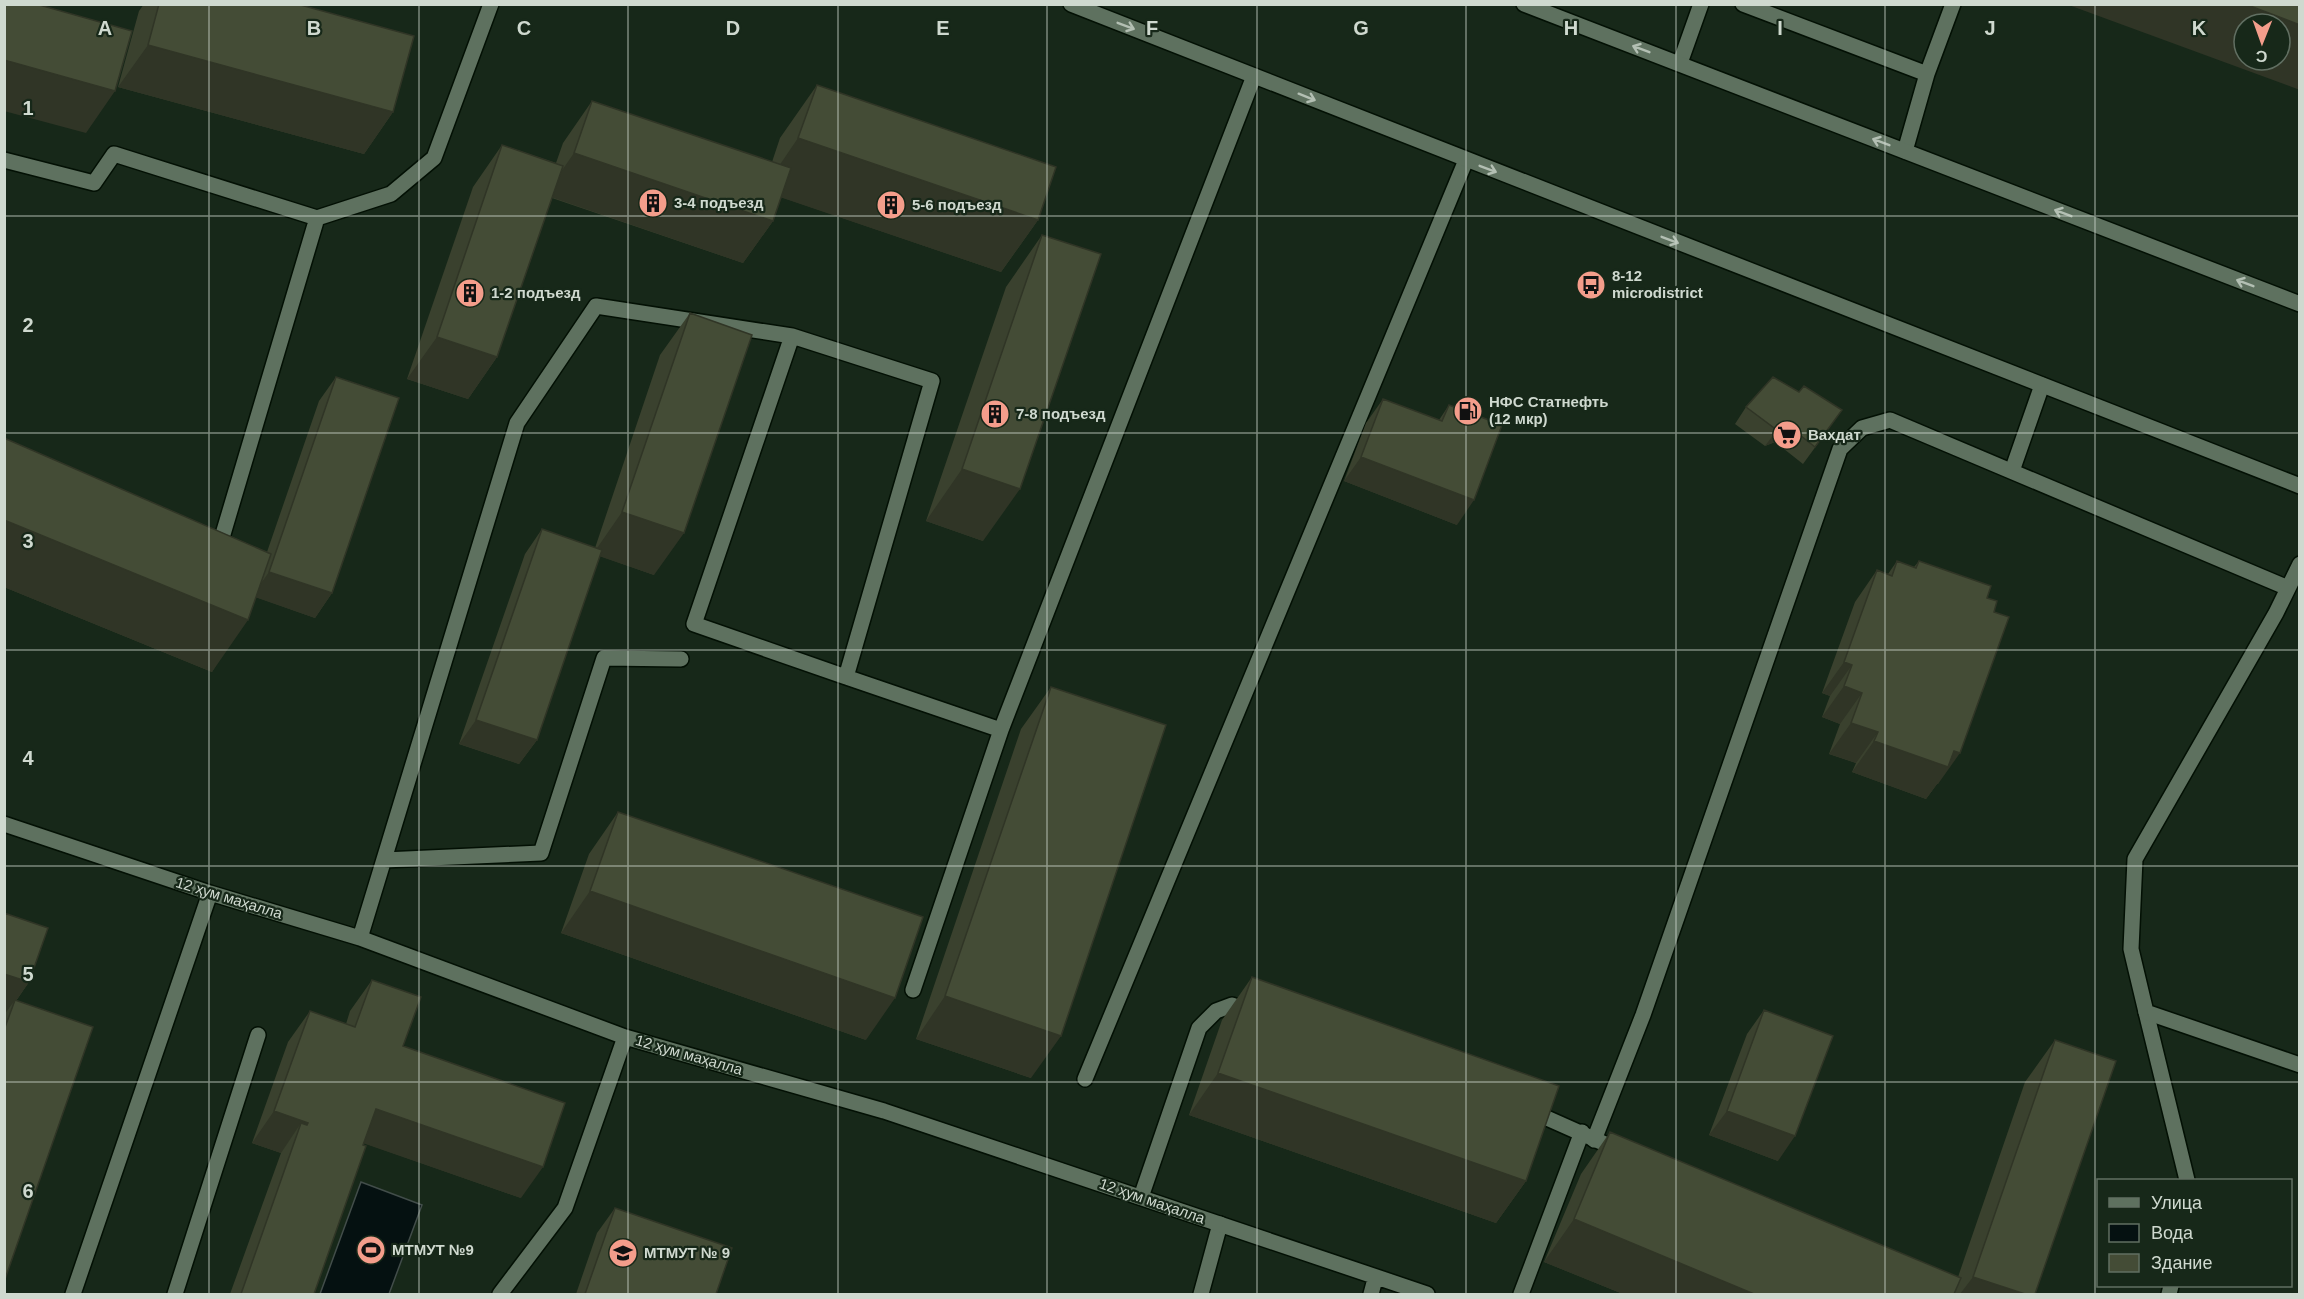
<svg xmlns="http://www.w3.org/2000/svg" width="2304" height="1299" viewBox="0 0 2304 1299" font-family="Arial,sans-serif">
	<style>
		.water { fill: #051111; stroke: #424d4a; stroke-width: 1.5 }
		.lines { fill: none; stroke-linecap: round; stroke-linejoin: round }
		.lane-casing { stroke: #031004; stroke-width: 18 }
		.street-casing { stroke: #031004; stroke-width: 18 }
		.secondary-casing { stroke: #031004; stroke-width: 18 }
		.lane { stroke: #5e715f; stroke-width: 15 }
		.street { stroke: #5e715f; stroke-width: 15 }
		.secondary { stroke: #5e715f; stroke-width: 15 }
		.wall { fill: #3a412e }
		.shaded-wall { fill: #303526; fill-rule: evenodd }
		.building { fill: #444c36; stroke: #303526; stroke-width: 1.5 }
		.oneway { stroke: #b3bfb3 }
		.grid { fill: none; stroke: #cfd9cf; stroke-width: 1.5; stroke-opacity: 0.55 }
		.labels { text-anchor: middle; stroke-width: 4.5; stroke-linejoin: round; paint-order: stroke }
		.poi-label { font-size: 15px; font-weight: bold; fill: #cfd9cf; stroke: #172819; text-anchor: start }
		.street-label { font-size: 15px; fill: #cfd9cf; stroke: #172819 }
		.grid-label { font-size: 20px; text-anchor: middle; font-weight: bold; fill: #cfd9cf; stroke: #172819; stroke-width: 4.5; stroke-linejoin: round; paint-order: stroke }
	</style>
	<rect width="100%" height="100%" fill="#172819"/>
	<!-- water -->
	<path class="water" d="M361,1182l61,23 -33,89h-69z"/>
	<g class="lines">
		<!-- lane casing -->
		<g class="lane-casing">
			<path id="lane" d="M1743,4l184,70 26,-70
				M1905,151l22,-77
				M2146,1012l41,168
				M1531,1111l90,40
				M1141,1197l58,-169 17,-17 16,-6 19,7
				M175,1294l83,-259
				M1201,1294l19,-70
				M2169,1294l2,-8"/>
		</g>
		<!-- street casing -->
		<g class="street-casing">
			<path id="street" d="M1680,63l21,-59
				M4,160l90,23 20,-29 203,64
				M792,336l-98,288 152,53
				M2012,471l30,-86
				M218,551l99,-333 74,-24 43,-36 57,-154
				M2300,564l-24,49 -141,246 -4,90 15,63 154,53
				M4,824l206,69 150,45 265,99 259,74 543,183
				M384,860l157,-7 63,-195 77,1
				M360,938l157,-515 79,-117 196,30 140,45 -86,296 155,53 253,-654
				M913,990l88,-260
				M1085,1079l381,-919
				M1594,1140l49,-125 197,-566 22,-21 28,-8 398,168
				M73,1294l137,-401
				M500,1294l65,-86 60,-171
				M1371,1294l4,-15
				M1521,1294l61,-162"/>
		</g>
		<!-- secondary casing -->
		<g class="secondary-casing">
			<path id="secondary" d="M1071,4l1229,482
				M1524,4l776,300"/>
		</g>
		<!-- lane -->
		<use href="#lane" class="lane"/>
		<!-- street -->
		<use href="#street" class="street"/>
		<!-- secondary -->
		<use href="#secondary" class="secondary"/>
	</g>
	<!-- wall -->
	<path class="wall" d="M144,4h153l96,108 -29,42 -246,-67 21,-76z
		M817,85l221,135 -37,52 -220,-75 -8,24 -30,42 -191,-65 -55,159 -29,42 -61,-20 66,-192 29,-42 54,18 7,-20 29,-42 180,61 8,-24z
		M1042,235l-59,306 -57,-20 80,-234z
		M690,313l-36,262 -54,-19 -63,184 -18,24 -60,-20 66,-190 17,-25 53,19 65,-193z
		M336,377l-4,216 -17,25 -59,-21 -44,75 -208,-85v-149l263,114 52,-151z
		M1383,399l56,21 10,-15 8,120 -113,-44 22,-58z
		M1746,407l84,20 -27,37 -28,-22 -10,4 -30,-22z
		M1897,561l17,6 5,-6 68,37 -49,186h-1l-11,15 -74,-27 4,-9 -27,-9 11,-30 -18,-7 8,-21 -8,-3 33,-91 22,-32 11,4z
		M1051,687l-20,391 -115,-39 105,-310z
		M618,812l248,228 -305,-107 28,-79z
		M4,913l25,69 -13,19 -12,281z
		M1252,977l274,204 -30,42 -307,-108 33,-95z
		M372,980l31,66 118,152 -157,-55 -50,151h-84l51,-141 -29,-10 36,-101 22,-31 36,13 4,-13z
		M1764,1010l14,151 -69,-26 38,-101z
		M2055,1040l-20,254h-412l-79,-32 37,-88 29,-42 348,145 67,-195z
		M615,1208l101,86h-140l21,-61z"/>
	<!-- shaded-wall -->
	<path class="shaded-wall" d="M2066,4h179l55,21v65zM2244,24h36v36h-36z
		M148,45l245,67 -29,42 -246,-67z
		M4,60l111,31 -29,42 -82,-22z
		M798,138l240,82 -37,52 -239,-81z
		M574,153l199,68 -30,42 -198,-68z
		M437,337l60,20 -29,42 -61,-20z
		M1787,425l-12,17 -10,4 12,-16z
		M1361,457l113,43 -17,25 -113,-44z
		M962,469l58,20 -37,52 -57,-20z
		M622,512l62,21 -30,42 -61,-21z
		M4,520l244,100 -36,52 -208,-85z
		M269,572l63,21 -17,25 -63,-22z
		M1844,662l8,3 -22,31 -8,-3z
		M1844,686l18,7 -22,31 -18,-7z
		M476,720l61,20 -18,24 -60,-20z
		M1851,723l27,9 -22,31 -27,-9z
		M1874,741l80,10 6,2 -22,31h-1l-11,15 -74,-27z
		M590,891l305,107 -29,42 -305,-107z
		M4,974l25,8 -16,23 2,-5 -11,15z
		M945,996l116,40 -30,42 -115,-39z
		M1218,1073l308,108 -30,42 -307,-108z
		M376,1109l167,58 -22,31 -167,-58z
		M274,1111l34,12 -13,18 6,-18 -20,30 -29,-10z
		M1727,1111l68,25 -17,25 -69,-26z
		M1574,1219l180,75h-131l-79,-32z
		M1973,1277l52,17h-65z"/>
	<!-- building -->
	<path class="building" d="M4,4h32l96,27 -17,60 -111,-31z
		M159,4h138l117,32 -21,76 -245,-67z
		M2245,4h55v21z
		M817,85l239,82 -18,53 -240,-82z
		M592,101l199,67 -18,53 -199,-68z
		M502,145l61,21 -66,191 -60,-20z
		M1042,235l59,19 -81,235 -58,-20z
		M690,313l62,22 -68,198 -62,-21z
		M336,377l63,21 -67,195 -63,-21z
		M1773,377l26,15 5,-6 38,24 -27,37 -28,-22 -10,5 -31,-23z
		M1383,399l59,22 7,-16 53,20 -28,75 -113,-43z
		M4,438l267,116 -23,66 -244,-100z
		M542,529l60,21 -65,190 -61,-20z
		M1897,561l19,7 3,-7 72,25 -4,12 10,3 -3,11 15,5 -49,136 -6,-2 -6,16 -74,-26 4,-9 -27,-9 11,-30 -18,-7 8,-21 -8,-3 33,-92 15,6z
		M1051,687l115,38 -105,311 -116,-40z
		M618,812l305,105 -28,81 -305,-107z
		M4,913l44,15 -19,54 -25,-8z
		M1252,977l307,109 -33,95 -308,-108z
		M372,980l49,17 -18,49 162,57 -22,64 -167,-58 -13,36 3,1 -52,148h-73l60,-171 6,2 1,-2 -34,-12 36,-100 45,16z
		M15,1000l78,27 -89,255v-252z
		M1764,1010l69,26 -38,100 -68,-25z
		M2055,1040l61,21 -81,233h-10l-52,-17z
		M1610,1132l351,146 -7,16h-200l-180,-75z
		M615,1208l117,40 -16,46h-131z"/>
	<!-- one-way arrows -->
	<defs><path id="oneway-shaft" d="M-6 0H5M1.5-3L5.5 0L1.5 3" fill="none" stroke-width="1.6" stroke-linecap="round" stroke-linejoin="round" transform="scale(1.5)"/></defs>
	<g class="oneway">
		<use href="#oneway-shaft" transform="translate(1126 26) rotate(21)"/>
		<use href="#oneway-shaft" transform="translate(1641 49) rotate(-159)"/>
		<use href="#oneway-shaft" transform="translate(1307 97) rotate(22)"/>
		<use href="#oneway-shaft" transform="translate(1881 142) rotate(-159)"/>
		<use href="#oneway-shaft" transform="translate(1488 169) rotate(21)"/>
		<use href="#oneway-shaft" transform="translate(2063 213) rotate(-159)"/>
		<use href="#oneway-shaft" transform="translate(1670 240) rotate(21)"/>
		<use href="#oneway-shaft" transform="translate(2245 283) rotate(-159)"/>
	</g>
	<!-- grid -->
	<path class="grid" d="M209,4v1290M419,4v1290M628,4v1290M838,4v1290M1047,4v1290M1257,4v1290M1466,4v1290M1676,4v1290M1885,4v1290M2095,4v1290M4,216h2296M4,433h2296M4,650h2296M4,866h2296M4,1082h2296"/>
	<!-- icons -->
	<defs>
		<g id="building-disc" transform="scale(1.5)"><circle r="9.5" fill="#f49d8b" stroke="#172819"/><path d="M-4-6H4V6H1V3H-1V6H-4ZM-2.5-4.3h1.7v1.8h-1.7ZM.8-4.3h1.7v1.8H.8ZM-2.5-1h1.7V.8h-1.7ZM.8-1h1.7V.8H.8Z" fill="#111"/></g>
		<g id="bus-disc" transform="scale(1.5)"><circle r="9.5" fill="#f49d8b" stroke="#172819"/><path d="M-5-6H5V4H4V6H2V4H-2V6H-4V4H-5ZM-3.5-4V0h7V-4ZM-3.5 1.2v1.5H-2V1.2ZM2 1.2v1.5H3.5V1.2Z" fill="#111"/></g>
		<g id="fuel-disc" transform="scale(1.5)"><circle r="9.5" fill="#f49d8b" stroke="#172819"/><path d="M-5.5-6h7V0h2V4h1.3V-2.5L3-4.5l.8-.8L6-3V5H2.5V1h-1V6h-7ZM-4.2-4.7v3.2H.2V-4.7Z" fill="#111"/></g>
		<g id="supermarket-disc" transform="scale(1.5)"><circle r="9.5" fill="#f49d8b" stroke="#172819"/><path d="M-6-5.5h2.5l.6 2H6L4.5 2H-2.5L-4.4-4H-6ZM-1.5 3.2a1.3 1.3 0 1 0 .1 0ZM3 3.2a1.3 1.3 0 1 0 .1 0Z" fill="#111"/></g>
		<g id="stadium-disc" transform="scale(1.5)"><circle r="9.5" fill="#f49d8b" stroke="#172819"/><path d="M0-5a6.5 5 0 1 0 0 10a6.5 5 0 1 0 0-10ZM-3.5-1.8h7v3.6h-7Z" fill="#111"/></g>
		<g id="school-disc" transform="scale(1.5)"><circle r="9.5" fill="#f49d8b" stroke="#172819"/><path d="M0-5L7-2L0 1L-7-2ZM-4 1L0 2.5L4 1V4Q0 6-4 4Z" fill="#111"/></g>
	</defs>
	<g fill-rule="evenodd">
		<use href="#building-disc" x="653" y="203"/>
		<use href="#building-disc" x="891" y="205"/>
		<use href="#bus-disc" x="1591" y="285"/>
		<use href="#building-disc" x="470" y="293"/>
		<use href="#fuel-disc" x="1468" y="411"/>
		<use href="#building-disc" x="995" y="414"/>
		<use href="#supermarket-disc" x="1787" y="435"/>
		<use href="#stadium-disc" x="371" y="1250"/>
		<use href="#school-disc" x="623" y="1253"/>
	</g>
	<g class="labels">
		<!-- poi labels -->
		<g class="poi-label">
			<text x="674" y="208">3-4 подъезд</text>
			<text x="912" y="210">5-6 подъезд</text>
			<text x="1612" y="281">8-12<tspan x="1612" dy="17">microdistrict</tspan></text>
			<text x="491" y="298">1-2 подъезд</text>
			<text x="1489" y="407">НФС Статнефть<tspan x="1489" dy="17">(12 мкр)</tspan></text>
			<text x="1016" y="419">7-8 подъезд</text>
			<text x="1808" y="440">Вахдат</text>
			<text x="392" y="1255">МТМУТ №9</text>
			<text x="644" y="1258">МТМУТ № 9</text>
		</g>
		<!-- street labels -->
		<g class="street-label">
			<text transform="translate(229 898) rotate(17)" y="5">12 ҳум маҳалла</text>
			<text transform="translate(689 1055) rotate(16)" y="5">12 ҳум маҳалла</text>
			<text transform="translate(1152 1201) rotate(19)" y="5">12 ҳум маҳалла</text>
		</g>
	</g>
	<g class="grid-label">
		<text x="105" y="35">A</text>
		<text x="314" y="35">B</text>
		<text x="524" y="35">C</text>
		<text x="733" y="35">D</text>
		<text x="943" y="35">E</text>
		<text x="1152" y="35">F</text>
		<text x="1361" y="35">G</text>
		<text x="1571" y="35">H</text>
		<text x="1780" y="35">I</text>
		<text x="1990" y="35">J</text>
		<text x="2199" y="35">K</text>
		<text x="28" y="115">1</text>
		<text x="28" y="332">2</text>
		<text x="28" y="548">3</text>
		<text x="28" y="765">4</text>
		<text x="28" y="981">5</text>
		<text x="28" y="1198">6</text>
	</g>
	<!-- border -->
	<rect width="2304" height="1299" fill="none" stroke="#cfd9cf" stroke-width="12"/>
	<!-- legend -->
	<rect x="2097" y="1179" width="195" height="108" fill="#172819" stroke="#616f62" stroke-width="1.5"/>
	<rect x="2109" y="1198" width="30" height="9" fill="#5e715f" stroke="#616f62" stroke-width="1.5"/>
	<text x="2151" y="1209" font-size="18" fill="#cfd9cf">Улица</text>
	<rect x="2109" y="1224" width="30" height="18" fill="#051111" stroke="#616f62" stroke-width="1.5"/>
	<text x="2151" y="1239" font-size="18" fill="#cfd9cf">Вода</text>
	<rect x="2109" y="1254" width="30" height="18" fill="#444c36" stroke="#616f62" stroke-width="1.5"/>
	<text x="2151" y="1269" font-size="18" fill="#cfd9cf">Здание</text>
	<!-- north arrow -->
	<g transform="translate(2262 42) rotate(181)"><circle r="28" fill="#172819" stroke="#616f62" stroke-width="1.5"/>
	<path d="M0-4.5L10 22L0 15L-10 22Z" fill="#f49d8b"/>
	<text y="-9" font-size="16" font-weight="bold" text-anchor="middle" fill="#cfd9cf">С</text>
	</g>
</svg>
